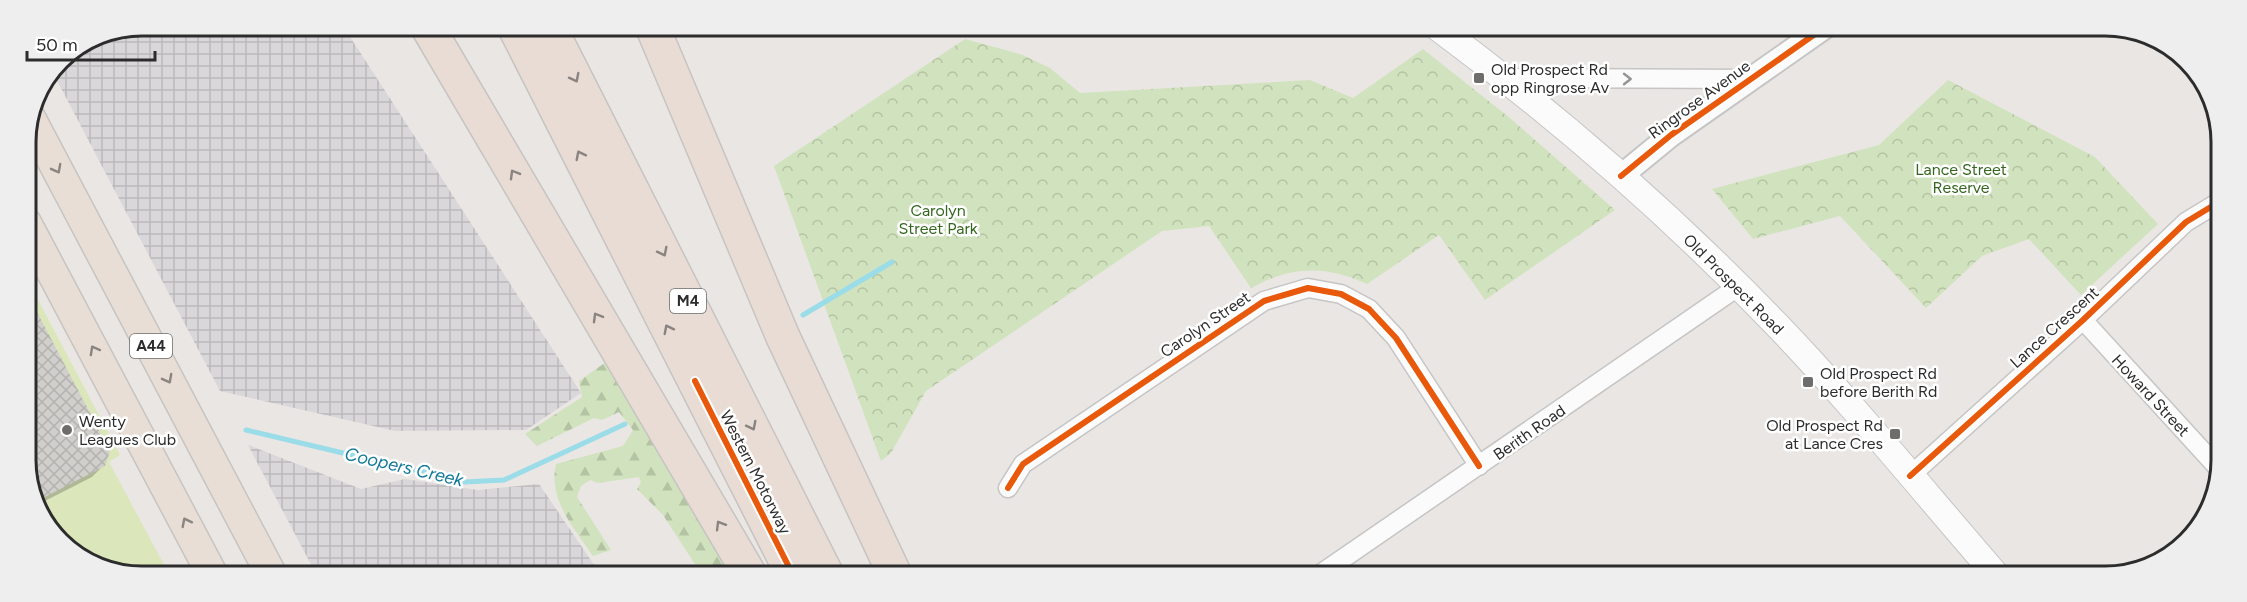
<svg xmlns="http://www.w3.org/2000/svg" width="2247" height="602" viewBox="0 0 2247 602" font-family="Figtree,sans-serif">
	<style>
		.industrial { fill: url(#industrial-grid) }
		.forest { fill: url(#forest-firs) }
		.park { fill: url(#park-crowns) }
		.pitch { fill: #dbe7bb }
		.shadow { fill: #0003 }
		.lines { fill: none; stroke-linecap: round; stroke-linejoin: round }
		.stream { stroke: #9adce8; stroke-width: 5 }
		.building { fill: url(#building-cross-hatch) }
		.minor-casing { stroke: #c6c5c5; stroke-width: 21 }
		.tertiary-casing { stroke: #c6c5c5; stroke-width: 26 }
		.secondary-casing { stroke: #c6c5c5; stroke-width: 28 }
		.trunk-casing { stroke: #c6c4c2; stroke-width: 33 }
		.motorway-casing { stroke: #c6c4c2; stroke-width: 36 }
		.minor { stroke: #fcfbfb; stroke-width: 18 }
		.tertiary { stroke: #fcfbfb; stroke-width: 22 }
		.secondary { stroke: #fcfbfb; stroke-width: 26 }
		.trunk { stroke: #e8ded5; stroke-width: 30 }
		.motorway { stroke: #e9dcd5; stroke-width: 33 }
		.cycleway-casing { stroke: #fff; stroke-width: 10 }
		.cycleway { stroke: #e8590c; stroke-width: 6 }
		.oneway { stroke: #8a8480 }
		.oneway2 { stroke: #949494 }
		.oneway3 { stroke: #8a8580 }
		.poi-dot { fill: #6e6d6c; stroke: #fff; stroke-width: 2 }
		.labels { text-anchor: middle; stroke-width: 5; stroke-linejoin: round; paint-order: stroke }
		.shield { fill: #fff; stroke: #6b6b6b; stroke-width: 1.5 }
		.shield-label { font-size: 15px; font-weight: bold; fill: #2c2c2c }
		.poi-label { font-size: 16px; fill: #2c2c2c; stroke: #fff; text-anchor: start }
		.street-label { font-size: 16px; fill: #2c2c2c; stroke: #fff }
		.park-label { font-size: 16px; fill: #35671e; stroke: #fff }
		.water-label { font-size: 18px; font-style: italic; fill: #147999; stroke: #fff }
		.rim { fill: none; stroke: #2c2c2c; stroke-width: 3 }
	</style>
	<defs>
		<pattern id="industrial-grid" width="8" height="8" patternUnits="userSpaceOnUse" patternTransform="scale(1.5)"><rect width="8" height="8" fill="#dad7da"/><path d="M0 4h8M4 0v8" fill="none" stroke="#bbb9bb"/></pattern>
		<pattern id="forest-firs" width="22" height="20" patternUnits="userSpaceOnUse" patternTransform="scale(1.5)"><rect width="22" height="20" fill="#d1e3be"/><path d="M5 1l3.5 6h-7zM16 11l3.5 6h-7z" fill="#b4c3a3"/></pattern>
		<pattern id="park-crowns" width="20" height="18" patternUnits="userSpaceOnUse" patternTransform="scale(1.5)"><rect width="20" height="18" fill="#d1e3be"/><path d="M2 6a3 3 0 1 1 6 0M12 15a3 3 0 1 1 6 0" fill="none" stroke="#b4c3a3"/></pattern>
		<pattern id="building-cross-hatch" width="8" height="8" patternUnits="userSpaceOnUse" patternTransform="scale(1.5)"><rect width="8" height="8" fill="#d1cfcc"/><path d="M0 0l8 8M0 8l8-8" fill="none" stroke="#b4b2af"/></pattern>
	</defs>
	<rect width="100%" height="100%" fill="#eae6e3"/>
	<!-- industrial -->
	<path class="industrial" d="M142,26h201l238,367 -55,37 -131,1 -175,-40 -168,-320 8,-12 38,-25z
		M248,445l113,44 44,-10 73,11 61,-6 62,91 -285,-1z"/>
	<!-- forest -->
	<path class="forest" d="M606,362l125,213h-29l-39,-60 -26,-26 4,-7 -2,-5 -41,6 -8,-3 -9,6 -4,11 34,53 -18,6c-19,-28 -45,-56 -37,-92l67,-18 10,-16 -14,-18 -17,8 -8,-2 -57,28 -12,-12 57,-37 -3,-16z"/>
	<!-- park -->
	<path class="park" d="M965,39l58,16 27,13 30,25 230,-13 43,18 70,-49 87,69 105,92 -130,90 -46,-65 -72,49c-43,-19 -75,-18 -116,4l-42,-62 -47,5 -236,160 -35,62 -10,8 -107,-295z
		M1948,80l147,77 63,67 -77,71 -52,-56 -47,17 -56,52 -86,-92 -87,23 -41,-50 167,-44z"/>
	<!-- pitch -->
	<path class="pitch" d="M27,279l93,176 -11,7 60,112h-50l-60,-32 -31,-59z"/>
	<!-- shadow -->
	<path class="shadow" d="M27,296l81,155 -4,14 -12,12 -53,27 -11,-21z"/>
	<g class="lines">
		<!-- stream -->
		<path class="stream" d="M803,315l89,-53
			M246,430l219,52 39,-2 121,-56"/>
	</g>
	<!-- building -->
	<path class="building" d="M27,293l83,158 -5,15 -68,35 -9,-18z"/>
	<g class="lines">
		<!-- minor casing -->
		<g class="minor-casing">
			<path id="minor" d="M1506,78l244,1
				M2083,320l136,149
				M1910,476l173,-156 103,-98 33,-20
				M1008,488l15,-24 241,-163 44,-13 33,6 28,15 27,29 83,128
				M1319,575l420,-289"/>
		</g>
		<!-- tertiary casing -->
		<g class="tertiary-casing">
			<path id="tertiary" d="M1621,176l50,-41 154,-108"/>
		</g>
		<!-- secondary casing -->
		<g class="secondary-casing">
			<path id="secondary" d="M1437,27c120,89 234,188 338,296 78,81 149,169 222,253"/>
		</g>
		<!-- trunk casing -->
		<g class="trunk-casing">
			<path id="trunk" d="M30,118l241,456
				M26,223l186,351"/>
		</g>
		<!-- motorway casing -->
		<g class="motorway-casing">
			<path id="motorway" d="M427,26l323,549
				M514,26l279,549
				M549,26l278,549
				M652,26l131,311 112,238"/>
		</g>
		<!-- minor -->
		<use href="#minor" class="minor"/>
		<!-- tertiary -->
		<use href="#tertiary" class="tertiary"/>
		<!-- secondary -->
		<use href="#secondary" class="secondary"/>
		<!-- trunk -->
		<use href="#trunk" class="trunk"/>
		<!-- motorway -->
		<use href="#motorway" class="motorway"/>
		<!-- cycleway casing -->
		<g class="cycleway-casing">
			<path id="cycleway" d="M1621,176l50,-41 154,-108
				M695,381l98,194
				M1910,476l173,-156 103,-98 33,-20
				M1008,488l15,-24 241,-163 44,-13 33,6 28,15 27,29 83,128"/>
		</g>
		<!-- cycleway -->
		<use href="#cycleway" class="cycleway"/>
	</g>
	<!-- one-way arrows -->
	<defs><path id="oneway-chevron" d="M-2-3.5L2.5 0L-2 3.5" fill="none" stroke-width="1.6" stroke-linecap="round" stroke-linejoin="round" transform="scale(1.5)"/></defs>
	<g class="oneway">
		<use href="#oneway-chevron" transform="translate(575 78) rotate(63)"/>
		<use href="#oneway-chevron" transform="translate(580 155) rotate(-117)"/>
		<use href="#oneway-chevron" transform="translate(514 174) rotate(-120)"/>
		<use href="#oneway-chevron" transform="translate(663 252) rotate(63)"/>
		<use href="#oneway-chevron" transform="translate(597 317) rotate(-120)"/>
		<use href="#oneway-chevron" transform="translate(668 329) rotate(-117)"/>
		<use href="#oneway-chevron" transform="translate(752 426) rotate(63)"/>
		<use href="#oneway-chevron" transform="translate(720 525) rotate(-121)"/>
	</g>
	<use class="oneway2" href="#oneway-chevron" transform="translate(1627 79)"/>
	<g class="oneway3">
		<use href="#oneway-chevron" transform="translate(57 169) rotate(62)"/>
		<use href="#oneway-chevron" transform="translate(94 350) rotate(-119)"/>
		<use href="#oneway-chevron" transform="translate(168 379) rotate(62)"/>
		<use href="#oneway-chevron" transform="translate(186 522) rotate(-117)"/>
	</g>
	<!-- markers -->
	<g class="poi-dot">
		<rect x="1473" y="72" width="12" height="12" rx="3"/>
		<rect x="1802" y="376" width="12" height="12" rx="3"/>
		<circle cx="67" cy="430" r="6"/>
		<rect x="1889" y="428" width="12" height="12" rx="3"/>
	</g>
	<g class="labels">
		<!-- shield labels -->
		<g class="shield">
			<rect x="670" y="289" width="36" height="24" rx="4.5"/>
			<rect x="130" y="334" width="42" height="24" rx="4.5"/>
		</g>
		<g class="shield-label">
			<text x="688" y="306">M4</text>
			<text x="151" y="351">A44</text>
		</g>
		<!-- poi labels -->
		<g class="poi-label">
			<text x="1491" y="75">Old Prospect Rd<tspan x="1491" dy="18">opp Ringrose Av</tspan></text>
			<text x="1820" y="379">Old Prospect Rd<tspan x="1820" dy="18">before Berith Rd</tspan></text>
			<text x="79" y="427">Wenty<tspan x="79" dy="18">Leagues Club</tspan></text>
			<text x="1883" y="431" text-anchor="end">Old Prospect Rd<tspan x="1883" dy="18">at Lance Cres</tspan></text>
		</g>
		<!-- street labels -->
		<g class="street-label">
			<text transform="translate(1699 99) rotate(-36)" y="6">Ringrose Avenue</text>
			<text transform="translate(1734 284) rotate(45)" y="6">Old Prospect Road</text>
			<text transform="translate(1205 324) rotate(-34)" y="6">Carolyn Street</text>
			<text transform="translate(2054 327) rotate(-42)" y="6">Lance Crescent</text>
			<text transform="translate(2151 395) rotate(47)" y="6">Howard Street</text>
			<text transform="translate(1529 432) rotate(-35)" y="6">Berith Road</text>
			<text transform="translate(756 472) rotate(63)" y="6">Western Motorway</text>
		</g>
		<!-- park labels -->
		<g class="park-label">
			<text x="1961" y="175">Lance Street<tspan x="1961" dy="18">Reserve</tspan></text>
			<text x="938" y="216">Carolyn<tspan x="938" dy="18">Street Park</tspan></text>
		</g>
		<!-- water labels -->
		<g class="water-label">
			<text transform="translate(404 467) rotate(13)" y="6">Coopers Creek</text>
		</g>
	</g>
	<!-- crop -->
	<path d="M0 0H2247V602H0ZM142 36H2105A106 106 0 0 1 2211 142V460A106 106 0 0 1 2105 566H142A106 106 0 0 1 36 460V142A106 106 0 0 1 142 36Z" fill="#eee" fill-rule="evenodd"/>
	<path class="rim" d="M142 36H2105A106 106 0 0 1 2211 142V460A106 106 0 0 1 2105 566H142A106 106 0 0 1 36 460V142A106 106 0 0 1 142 36Z"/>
	<!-- scale -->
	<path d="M27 51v9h128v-9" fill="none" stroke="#2c2c2c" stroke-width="3"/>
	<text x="36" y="51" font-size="18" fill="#2c2c2c" stroke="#ffffff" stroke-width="4.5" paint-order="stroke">50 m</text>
</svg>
